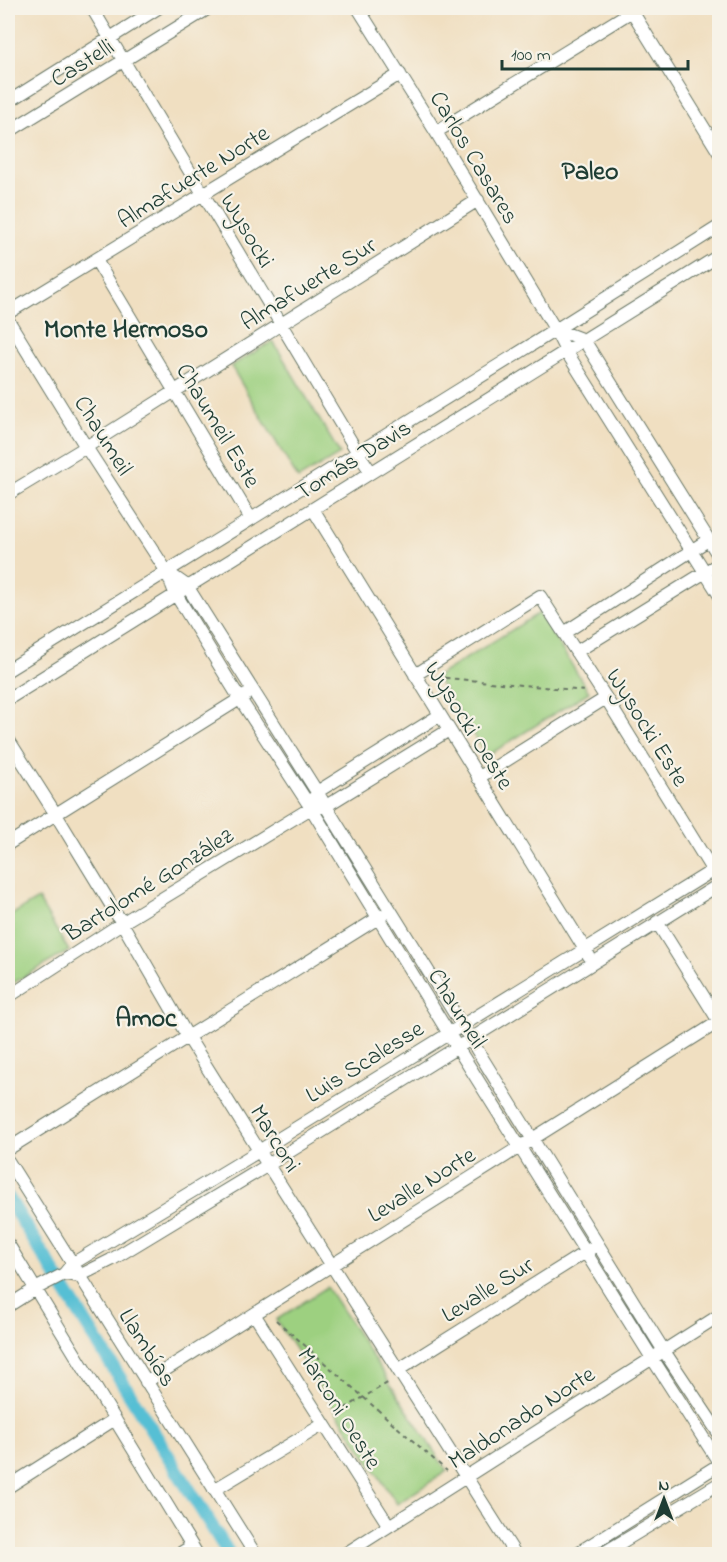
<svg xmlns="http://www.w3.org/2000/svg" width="727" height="1562" viewBox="0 0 727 1562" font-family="'Indie Flower',sans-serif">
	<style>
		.green { fill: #9dd080; stroke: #5e865a; stroke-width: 1.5 }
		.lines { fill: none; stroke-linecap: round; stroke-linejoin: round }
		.canal { stroke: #57bfd4; stroke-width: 14 }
		.minor-casing { stroke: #687665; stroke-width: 14 }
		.path { stroke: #687665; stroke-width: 2; stroke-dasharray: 4.5 4.5; stroke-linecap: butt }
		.minor { stroke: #fff; stroke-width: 12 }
		.labels { text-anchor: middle; stroke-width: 4.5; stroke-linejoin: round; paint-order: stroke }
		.street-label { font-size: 24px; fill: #1f3d34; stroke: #f7f3e8 }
		.neighbourhood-label { font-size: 26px; font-weight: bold; fill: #1f3d34; stroke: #f7f3e8 }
	</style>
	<rect width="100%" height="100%" fill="#f7f3e8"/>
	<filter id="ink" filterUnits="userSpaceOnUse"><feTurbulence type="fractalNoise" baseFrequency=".0167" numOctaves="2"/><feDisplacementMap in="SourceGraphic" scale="12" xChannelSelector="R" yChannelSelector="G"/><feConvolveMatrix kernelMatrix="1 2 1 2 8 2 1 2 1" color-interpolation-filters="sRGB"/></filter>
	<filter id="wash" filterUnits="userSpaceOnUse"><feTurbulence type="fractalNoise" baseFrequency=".008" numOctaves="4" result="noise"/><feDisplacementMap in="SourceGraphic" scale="24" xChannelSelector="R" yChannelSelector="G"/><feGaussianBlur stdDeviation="1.35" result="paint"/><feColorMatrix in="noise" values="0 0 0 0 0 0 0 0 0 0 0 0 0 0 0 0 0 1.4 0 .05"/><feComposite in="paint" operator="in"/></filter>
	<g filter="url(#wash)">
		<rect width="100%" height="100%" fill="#f0dfc1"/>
		<!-- green -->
		<path class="green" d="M273,341l67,113 -42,25 -67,-113z
			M539,613l50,79 -102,64 -51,-79z
			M38,899l31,52 -61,35v-69z
			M327,1287l120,184 -50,33 -121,-184z"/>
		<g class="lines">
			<!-- canal -->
			<path class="canal" d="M8,1198l221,356"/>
		</g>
	</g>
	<g filter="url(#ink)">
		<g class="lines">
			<!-- minor casing -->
			<g class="minor-casing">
				<path id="minor" d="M92,8l266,445 13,19
					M358,8l78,124 119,197 11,22 154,245
					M630,8l90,146
					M8,102l150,-94
					M8,132l201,-124
					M436,132l201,-124
					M96,260l155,259
					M8,313l392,-239
					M8,320l78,127 81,125
					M555,329l29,11 136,218
					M8,494l78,-47 392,-247
					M313,509l276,447
					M564,633l144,-93
					M576,652l144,-89
					M8,670l533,-331 179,-113
					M415,675l125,-79 66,102 110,178
					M8,699l712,-444
					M8,739l47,74 67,110 66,114 80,128 247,389
					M478,778l128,-80
					M314,798l3,-6 123,-77
					M8,844l238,-149
					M657,922l63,101
					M8,997l114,-74 189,-115 15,-2 123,-76
					M8,1149l375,-234
					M8,1161l247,393
					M8,1244l189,310
					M64,1274l15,2 32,-16 157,-95 452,-281
					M8,1306l27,-17 29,-15 8,-10 187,-113 461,-285
					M254,1314l135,212
					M398,1370l194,-122
					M146,1382l574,-361
					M720,1435l-56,-84 -347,-559 -130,-206 -20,-14 8,21 65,106 71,109 146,239 195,311 68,106
					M8,1487l107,-68
					M214,1490l110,-66
					M179,1554l13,-8
					M345,1554l375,-239
					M576,1554l144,-90
					M602,1554l118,-71"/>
			</g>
			<!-- path -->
			<path class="path" d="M436,677l150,14
				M276,1320l171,151
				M337,1413l52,-31"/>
			<!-- minor -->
			<use href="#minor" class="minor"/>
		</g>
	</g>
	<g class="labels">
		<!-- street labels -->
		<g class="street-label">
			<text transform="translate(82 62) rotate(-32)" y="8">Castelli</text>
			<text transform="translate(475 157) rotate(59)" y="8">Carlos Casares</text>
			<text transform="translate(193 176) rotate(-32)" y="8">Almafuerte Norte</text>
			<text transform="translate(248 230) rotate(59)" y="8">Wysocki</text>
			<text transform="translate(308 283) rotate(-32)" y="8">Almafuerte Sur</text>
			<text transform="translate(219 425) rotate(59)" y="8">Chaumeil Este</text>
			<text transform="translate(104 435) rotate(58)" y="8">Chaumeil</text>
			<text transform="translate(353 459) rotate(-32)" y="8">Tomás Davis</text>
			<text transform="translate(470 725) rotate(58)" y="8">Wysocki Oeste</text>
			<text transform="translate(648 727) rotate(58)" y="8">Wysocki Este</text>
			<text transform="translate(148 884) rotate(-32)" y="8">Bartolomé González</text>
			<text transform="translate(458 1008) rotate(58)" y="8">Chaumeil</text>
			<text transform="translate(364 1061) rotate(-32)" y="8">Luis Scalesse</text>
			<text transform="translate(276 1138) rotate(58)" y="8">Marconi</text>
			<text transform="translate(421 1184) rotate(-32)" y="8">Levalle Norte</text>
			<text transform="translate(487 1289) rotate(-32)" y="8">Levalle Sur</text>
			<text transform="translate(148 1347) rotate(58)" y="8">Llambías</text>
			<text transform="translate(340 1408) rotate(58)" y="8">Marconi Oeste</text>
			<text transform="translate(521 1417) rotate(-33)" y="8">Maldonado Norte</text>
		</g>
		<!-- neighbourhood labels -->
		<g class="neighbourhood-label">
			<text x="590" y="179">Paleo</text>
			<text x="126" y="337">Monte Hermoso</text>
			<text x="146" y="1026">Amoc</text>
		</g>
	</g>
	<!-- margin -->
	<rect width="727" height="1562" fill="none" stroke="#f7f3e8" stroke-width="30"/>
	<!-- north arrow -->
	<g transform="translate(664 1499)" stroke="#f7f3e8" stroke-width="4.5" paint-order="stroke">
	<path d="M0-4.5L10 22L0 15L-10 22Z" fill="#1f3d34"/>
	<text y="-9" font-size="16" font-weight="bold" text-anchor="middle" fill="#1f3d34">N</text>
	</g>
	<!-- scale -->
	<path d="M502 60v9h186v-9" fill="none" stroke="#1f3d34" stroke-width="3"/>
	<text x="511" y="60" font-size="18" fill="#1f3d34" stroke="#f7f3e8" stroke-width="4.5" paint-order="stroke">100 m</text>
</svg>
